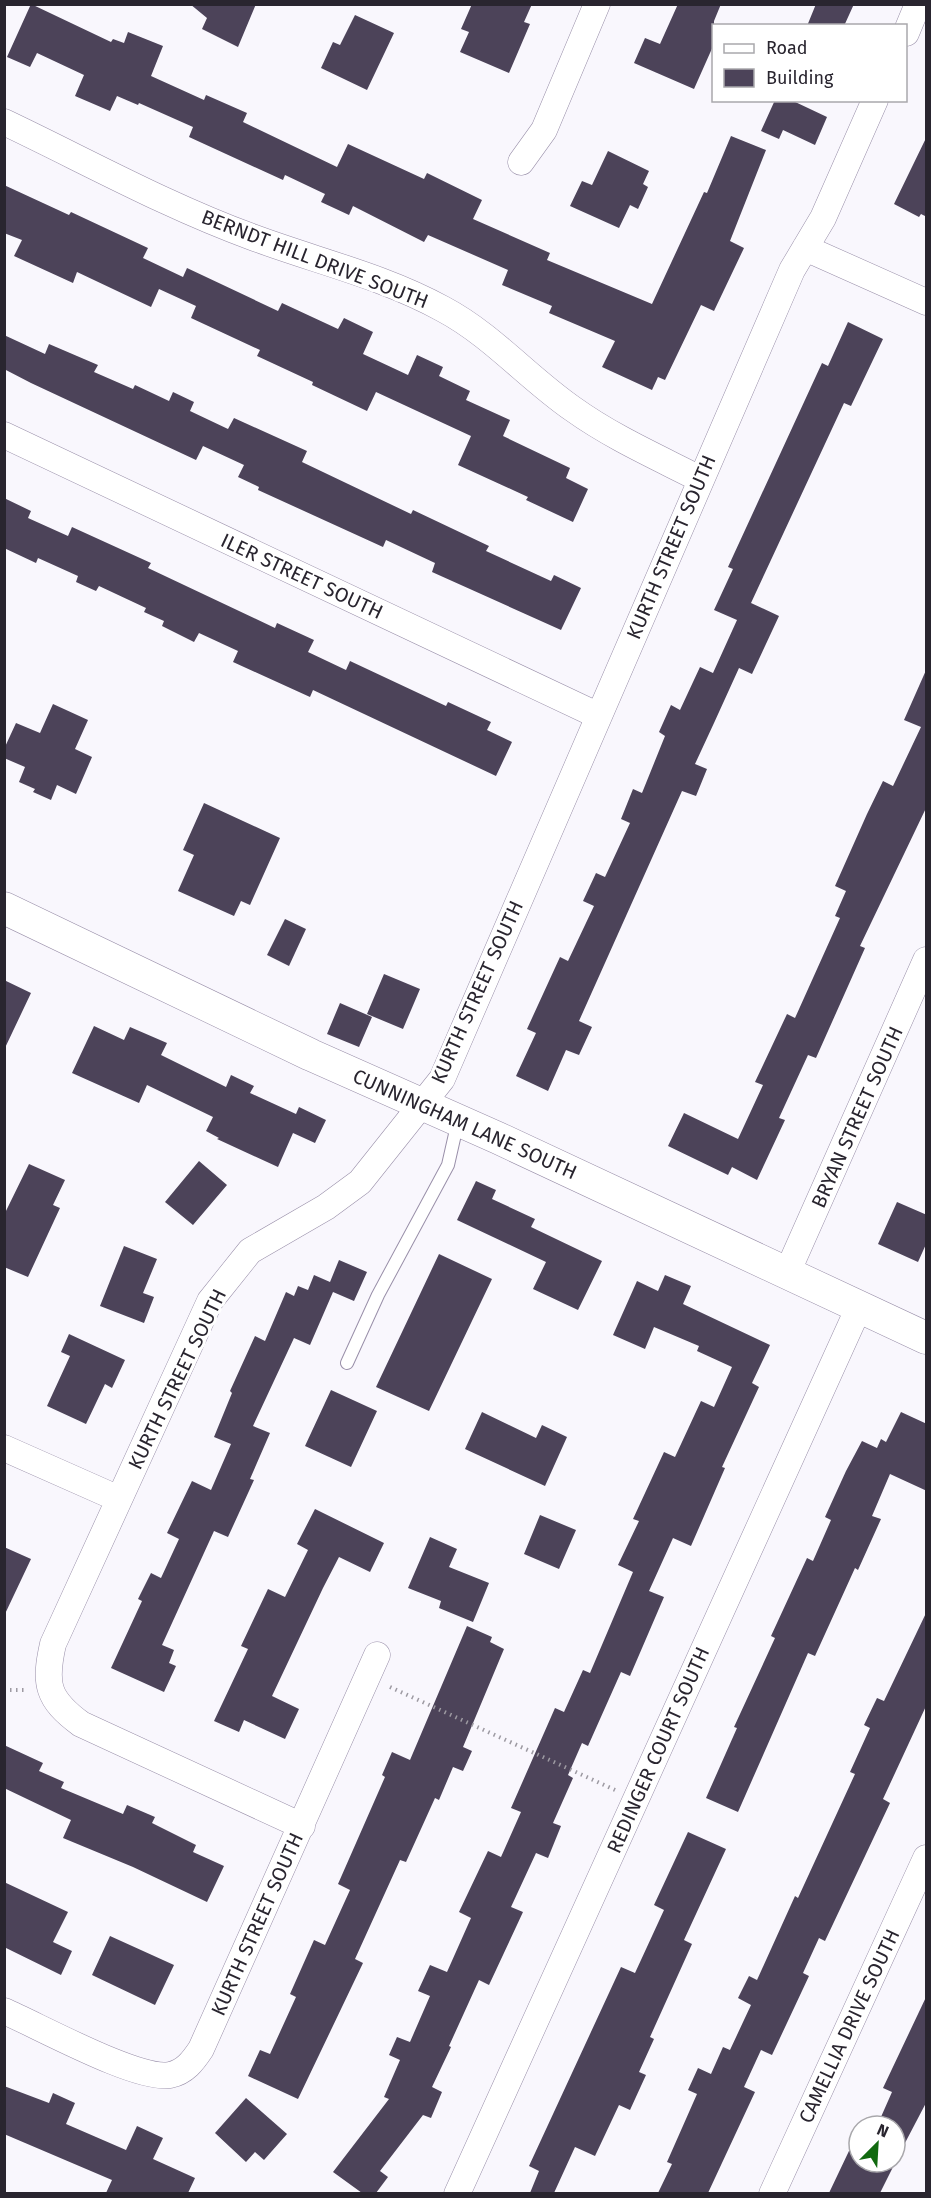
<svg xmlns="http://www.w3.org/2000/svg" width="931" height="2198" viewBox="0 0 931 2198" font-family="'Fira Sans',sans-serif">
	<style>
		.building { fill: #4c4359 }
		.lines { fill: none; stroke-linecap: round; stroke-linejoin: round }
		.service-casing { stroke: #998fa9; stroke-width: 14 }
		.minor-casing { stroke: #998fa9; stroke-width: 27 }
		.tertiary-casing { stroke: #998fa9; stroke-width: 33 }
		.path { stroke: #9d9aa2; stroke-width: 4; stroke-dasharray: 1.5 4.5; stroke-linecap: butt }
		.service { stroke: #fff; stroke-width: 12 }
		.minor { stroke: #fff; stroke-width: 26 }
		.tertiary { stroke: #fff; stroke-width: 32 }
		.labels { text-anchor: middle; stroke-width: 6; stroke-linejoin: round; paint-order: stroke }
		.street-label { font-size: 20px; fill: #29252f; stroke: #fff }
	</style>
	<rect width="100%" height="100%" fill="#f9f7fd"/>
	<!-- building -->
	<path class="building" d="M31,4l80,38 2,-3 11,4 4,-11 35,14 -12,30 53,24 2,-5 41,18 -4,9 94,45 11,-23 76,35 3,-6 55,27 -9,19 77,34 -3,7 105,44 52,-112 3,1 24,-57 35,14 -36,91 14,7 -30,63 -13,-6 -36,75 -7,-3 -6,13 -50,-23 13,-26 -66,-28 3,-7 -50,-21 6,-15 -80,-35 -4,7 -71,-36 -4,9 -28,-13 4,-8 -40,-19 -2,5 -94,-43 4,-10 -54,-24 -1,2 -21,-9 -7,15 -35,-15 9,-21 -47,-22 -7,14 -23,-10z
		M190,4h66l-18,43 -36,-18 5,-11z
		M472,4h60l-8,18 6,2 -21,49 -49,-21 9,-20 -8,-3z
		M678,4h43l-7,17v23l-20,45 -60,-26 11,-25 15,6z
		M816,4h38l-10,22h-37z
		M355,15l39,18 -27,57 -46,-22 12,-26 7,3z
		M775,100h16l36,17 -12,28 -32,-15 -4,9 -18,-8z
		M927,136v81l-6,-3 -2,3 -25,-13z
		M608,151l41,20 -6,13 5,3 -10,22 -8,-4 -11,23 -49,-22 12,-25 10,4z
		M4,185l65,30 2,-3 77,36 -5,10 40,19 4,-9 91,43 4,-8 56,26 6,-11 29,14 -10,22 45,21 9,-20 26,12 -4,9 31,15 -4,9 44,20 -7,16 67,32 -4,10 22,11 -15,33 -47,-22 2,-3 -70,-32 13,-29 -95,-44 -9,19 -55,-26 1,-3 -56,-26 3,-6 -69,-32 5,-12 -37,-17 -8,18 -74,-35 -4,11 -59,-27 8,-16 -18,-7z
		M848,322l35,17 -32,67 -7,-3 -93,200 28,13 -27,58 -13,-6 -25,55 -19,41 12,5 -11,27 -14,-5 -103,230 13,6 -13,28 -13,-5 -18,41 -32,-15 20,-43 -9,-4 33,-72 8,4 26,-55 -11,-5 13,-28 9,4 25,-54 -9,-4 12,-30 9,4 23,-57 -6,-4 12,-27 9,5 20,-43 13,6 24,-53 -23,-10 19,-41 -5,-2 94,-204 6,3z
		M4,335l41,19 4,-10 49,21 -4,7 39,17 2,-4 34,16 4,-9 21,10 -4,9 38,18 6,-11 73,33 -5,11 109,52 2,-4 76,36 -3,5 65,30 3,-6 27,13 -20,42 -129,-58 3,-9 -49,-23 -3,7 -125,-57 1,-3 -21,-10 6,-12 -41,-19 -7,14 -165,-77 -27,-14z
		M4,498l27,13 -3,7 40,18 4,-9 79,36 -3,5 127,60 2,-5 37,17 -6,12 38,18 4,-9 96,45 2,-4 43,20 -4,8 25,12 -16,34 -183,-86 -3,7 -77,-35 5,-11 -39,-18 -5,9 -32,-16 2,-5 -20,-9 2,-4 -47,-22 -3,5 -20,-9 2,-6 -40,-18 -2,5 -32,-15z
		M927,668v138l-67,140 5,2 -49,110 -8,-3 -29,63 6,2 -28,60 -25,-13 -4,8 -60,-29 16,-33 54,26 25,-54 -8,-3 32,-68 8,4 45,-100 -5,-2 11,-25 -11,-5 32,-72 16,-33 10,5 28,-59 -17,-7z
		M53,704l35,16 -13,29 17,8 -16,37 -19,-9 -6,15 -18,-8 2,-3 -16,-7 6,-15 -21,-9v-9l12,-26 24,10z
		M204,803l76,35 -30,67 -9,-4 -7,15 -56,-25 16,-36 -11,-5z
		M285,919l21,10 -17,37 -22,-11z
		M384,974l36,15 -17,40 -36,-15z
		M4,980l27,13 -27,57z
		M340,1003l32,14 -13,30 -32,-13z
		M94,1026l30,14 6,-13 37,16 -6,12 65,32 5,-12 23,11 -4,7 46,21 3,-7 27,13 -11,23 -22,-10 -15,34 -61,-28 2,-1 -13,-7 7,-14 -66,-32 -8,18 -67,-30z
		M199,1161l28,24 -34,40 -28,-23z
		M29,1164l36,16 -12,25 7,3 -32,69 -24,-10v-52z
		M476,1181l20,9 -4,9 43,20 -4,8 71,34 -24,49 -45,-21 13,-27 -89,-42z
		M897,1202l30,13v27l-9,20 -40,-18z
		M124,1246l33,13 -14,34 11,4 -10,26 -44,-17z
		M439,1254l53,25 -63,132 -53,-24z
		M339,1260l28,12 -13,29 -21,-9 -23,53 -16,-7 -41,88 17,7 -20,46 4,1 -26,57 -14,-6 -52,114 12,5 -5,13 7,3 -12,26 -53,-24 31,-67 -4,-2 13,-26 10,5 18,-39 -12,-6 25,-52 19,9 20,-46 -17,-7 18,-44 -2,-2 25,-55 10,5 21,-49 8,4 4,-10 10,4 6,-15 16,7z
		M665,1275l26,11 -8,18 87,41 -18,38 7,4 -37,80 3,1 -34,78 -18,-8 -24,53 15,6 -34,79 -9,-4 -33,74 -6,-3 -14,32 5,3 -20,45 8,3 -13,32 -12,-5 -25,54 12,5 -34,73 -10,-5 -30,66 2,1 -19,40 10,5 -11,26 -8,-3 -43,56 8,6 -12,16h-14l-29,-21 56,-73 -5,-2 16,-37 -11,-5 8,-18 13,5 20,-46 -12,-5 12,-26 17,7 24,-54 -12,-6 29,-61 13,6 20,-45 -10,-4 44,-100 9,4 19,-42 7,3 43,-101 -15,-7 21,-44 -6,-2 31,-67 11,5 26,-56 13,6 18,-40 -35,-16 2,-5 -45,-19 -9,22 -32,-14 24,-54 21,10z
		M69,1334l56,26 -13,28 -7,-4 -19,40 -39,-18 23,-50 -9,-4z
		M331,1390l46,21 -26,56 -46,-21z
		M482,1412l54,26 6,-13 25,12 -22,49 -80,-37z
		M901,1412l26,12v67l-37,-17 -18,42 9,3 -23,51 -3,-2 -40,88 -7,-3 -70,159 -32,-14 31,-70 -3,-1 41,-89 -4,-2 36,-78 6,3 18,-41 -6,-3 21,-46 16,-30 15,7 4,-9 5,3z
		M315,1509l69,34 -14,29 -31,-15 -16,31 -51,108 27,13 -14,30 -41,-19 -5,12 -25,-11 34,-72 -7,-3 27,-57 17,8 23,-47 -11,-6z
		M540,1515l36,15 -17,39 -35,-15z
		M430,1537l27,12 -8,18 40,16 -16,39 -34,-14 2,-7 -33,-13z
		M4,1547l27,12 -27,57z
		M927,1611v93l-44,95 7,4 -65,138 -6,-3 -16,35 6,3 -37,79 -11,-5 -17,37 11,5 -47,101h-50l14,-29 -5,-2 30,-68 -9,-4 10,-22 13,6 12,-27 7,3 21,-45 -13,-7 11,-22 8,4 38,-84 3,2 57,-124 -5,-2 20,-44 -6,-3 13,-27 7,3z
		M467,1626l25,11 -2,5 14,7 -41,98 9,4 -9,20 -10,-4 -14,33 -4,-2 -29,64 -6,-2 -45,99 8,4 -65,136 -50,-23 12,-26 10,4 26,-57 -6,-3 24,-54 11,5 25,-55 -12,-6 47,-107 -3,-2 10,-23 18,8z
		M4,1745l39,18 -4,8 25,11 -3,6 62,26 4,-9 28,12 -3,6 44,22 -3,7 31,14 -17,36 -74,-35 -70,-29 8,-18 -67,-32z
		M688,1832l38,17 -42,91 8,4 -42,93 4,2 -15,33 7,3 -16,35 -11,-5 -24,51 -20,-9 -21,46h-24l9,-22 -10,-5 92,-199 14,6 29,-63 -10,-5z
		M4,1882l64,30 -15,30 19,9 -11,24 -57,-28z
		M110,1936l64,29 -19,40 -63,-30z
		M927,1995v106l-32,61v-36h-18l15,-34 -9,-4z
		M4,2086l45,17 4,-10 22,10 -9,21 60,26 11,-24 26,12 -10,21 42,19 -7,15h-82l6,-13 -108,-46z
		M246,2098l41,36 -23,26 -9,-8 -9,10 -31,-29z
		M858,2132l1,30h36l-3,7 -12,24h-51z"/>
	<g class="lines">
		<!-- service casing -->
		<g class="service-casing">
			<path id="service" d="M347,1363l31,-68 70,-130 10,-44"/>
		</g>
		<!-- minor casing -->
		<g class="minor-casing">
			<path id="minor" d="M906,33l12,-29
				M4,122c82,39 163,84 248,115 64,24 131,39 191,72 49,26 85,69 130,100 39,28 84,48 127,70
				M521,162l23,-32 53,-126
				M805,248l121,54
				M4,435l595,281
				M787,1273l139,-313
				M4,1448l115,51
				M302,1826l-221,-102c-34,-25 -37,-40 -28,-80l157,-343 40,-50 76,-44 34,-25 82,-103 350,-809 31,-52 52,-118
				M4,2011c35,15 134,70 166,64 15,-3 23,-14 31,-26l176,-394
				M457,2194l402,-887
				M772,2194l154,-336"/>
		</g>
		<!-- tertiary casing -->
		<g class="tertiary-casing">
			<path id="tertiary" d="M4,908l307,147 187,83 428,200"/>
		</g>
		<!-- path -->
		<path class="path" d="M390,1687l225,103
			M4,1690h21"/>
		<!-- service -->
		<use href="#service" class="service"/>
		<!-- minor -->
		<use href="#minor" class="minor"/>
		<!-- tertiary -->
		<use href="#tertiary" class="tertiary"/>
	</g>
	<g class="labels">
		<!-- street labels -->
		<g class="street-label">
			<text transform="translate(315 259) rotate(21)" y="7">BERNDT HILL DRIVE SOUTH</text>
			<text transform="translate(671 547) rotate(-67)" y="7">KURTH STREET SOUTH</text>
			<text transform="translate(302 576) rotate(25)" y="7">ILER STREET SOUTH</text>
			<text transform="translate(477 992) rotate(-66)" y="7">KURTH STREET SOUTH</text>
			<text transform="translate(857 1117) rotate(-66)" y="7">BRYAN STREET SOUTH</text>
			<text transform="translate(465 1124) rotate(24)" y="7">CUNNINGHAM LANE SOUTH</text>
			<text transform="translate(177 1379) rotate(-64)" y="7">KURTH STREET SOUTH</text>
			<text transform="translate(658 1750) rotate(-66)" y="7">REDINGER COURT SOUTH</text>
			<text transform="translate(257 1924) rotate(-66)" y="7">KURTH STREET SOUTH</text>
			<text transform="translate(849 2026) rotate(-65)" y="7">CAMELLIA DRIVE SOUTH</text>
		</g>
	</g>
	<!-- border -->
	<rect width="931" height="2198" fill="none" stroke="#29252f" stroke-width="12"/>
	<!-- legend -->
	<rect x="712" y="24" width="195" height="78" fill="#ffffff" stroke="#a9a8ac" stroke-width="1.5"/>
	<rect x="724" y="44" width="30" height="9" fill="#ffffff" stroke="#a9a8ac" stroke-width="1.5"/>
	<text x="766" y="54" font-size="18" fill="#29252f">Road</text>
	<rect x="724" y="69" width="30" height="18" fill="#4c4359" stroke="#a9a8ac" stroke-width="1.5"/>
	<text x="766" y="84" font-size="18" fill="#29252f">Building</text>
	<!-- north arrow -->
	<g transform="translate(877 2144) rotate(24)"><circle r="28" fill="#ffffff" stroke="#a9a8ac" stroke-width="1.5"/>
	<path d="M0-4.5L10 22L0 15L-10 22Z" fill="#11690f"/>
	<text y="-9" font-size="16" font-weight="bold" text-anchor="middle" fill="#29252f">N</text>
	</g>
</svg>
